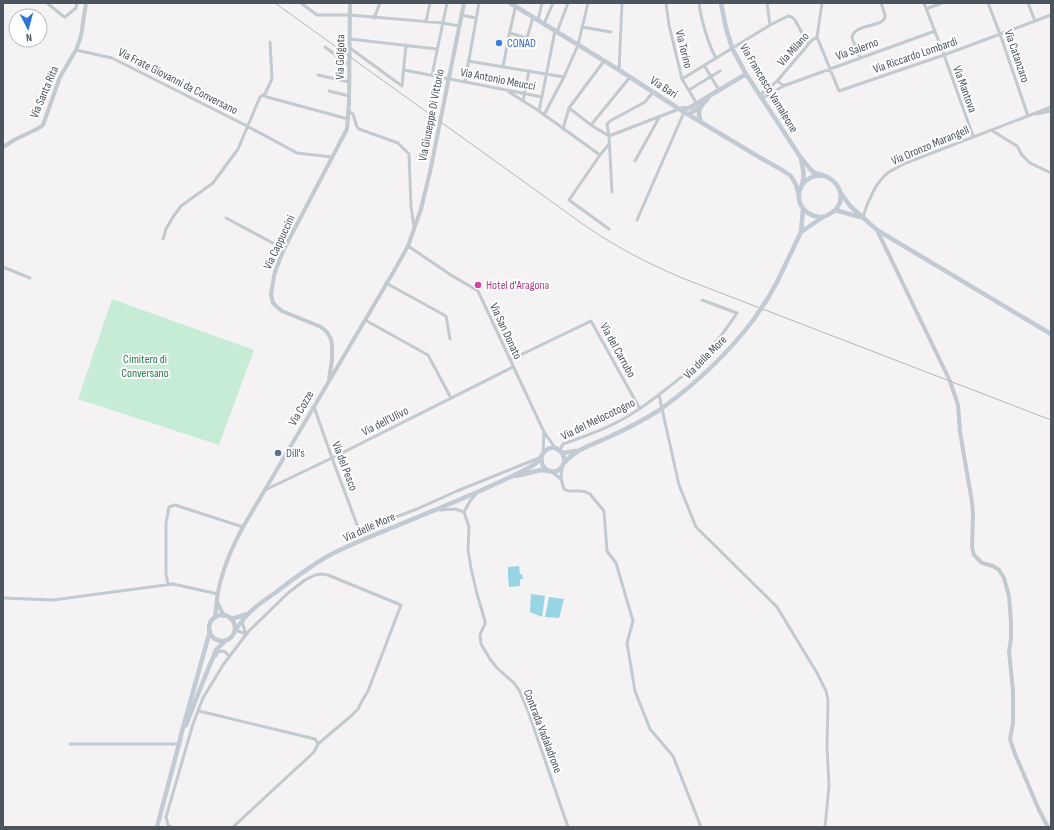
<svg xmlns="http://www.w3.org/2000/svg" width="1054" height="830" viewBox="0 0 1054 830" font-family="'Sofia Sans Condensed',sans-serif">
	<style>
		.green { fill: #c6ecd5 }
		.water { fill: #98d5e4 }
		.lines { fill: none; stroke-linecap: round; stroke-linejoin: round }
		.minor { stroke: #c2c9cf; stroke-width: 3 }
		.tertiary { stroke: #c2c9cf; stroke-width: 4 }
		.secondary { stroke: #c2cad3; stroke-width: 4.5 }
		.rail { stroke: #b5b7bb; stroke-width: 1 }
		.secondary-bridge { stroke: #c2cad3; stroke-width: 4.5 }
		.shop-dot { fill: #3f7fe0; stroke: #fff; stroke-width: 1.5 }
		.hotel-dot { fill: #d1479c; stroke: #fff; stroke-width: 1.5 }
		.service-dot { fill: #5c6f8a; stroke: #fff; stroke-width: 1.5 }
		.labels { text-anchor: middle; stroke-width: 4; stroke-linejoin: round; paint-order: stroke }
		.shop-label { font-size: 12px; fill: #366cbe; stroke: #fff; text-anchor: start }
		.street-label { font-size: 12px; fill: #4c555e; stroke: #fff }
		.hotel-label { font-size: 12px; fill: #b23c85; stroke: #fff; text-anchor: start }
		.park-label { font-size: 12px; fill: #227a4e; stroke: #fff }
		.service-label { font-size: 12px; fill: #4e5e75; stroke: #fff; text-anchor: start }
	</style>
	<rect width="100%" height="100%" fill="#f4f2f2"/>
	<!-- green -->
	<path class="green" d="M112,299l142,51 -35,95 -141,-46z"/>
	<!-- water -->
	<path class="water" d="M519,566l1,8h2l1,5h-3v7l-11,1 -1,-11v-9z
		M531,594l14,2 -3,21 -12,-5z
		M549,597l15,2 -5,19 -14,-1z"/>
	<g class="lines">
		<!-- minor -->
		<path class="minor" d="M47,3l16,13 2,1 11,-9 1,-5
			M301,3l16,12h33l93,8 16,3
			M666,3l3,22 13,54 15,25
			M699,3c2,16 9,41 17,55
			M767,3l3,22
			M924,3l20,52 29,81
			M988,3l12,31 28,82
			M1028,3l7,18
			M926,9l16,-6
			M461,15l15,3
			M374,18l6,-15
			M538,20l4,-17
			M426,22l4,-19
			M544,24l9,-21
			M582,27l29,5
			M557,32l11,-29
			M510,33l17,5 6,-21
			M817,37l22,54 105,-36 107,-40
			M350,39l87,10
			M325,47l24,18
			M350,48l52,38
			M76,50l36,8 135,68 50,27 35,4
			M860,58l-8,-20c1,-15 33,-10 33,-22 0,-4 -3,-9 -4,-13
			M468,61l96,16
			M704,65l15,25
			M503,67l5,-27 7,-31 -1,-3
			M404,70l138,27
			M619,70l3,-67
			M318,75l31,7
			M432,75l15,-72
			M682,79l88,-54 18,-9 4,1 3,3 13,24
			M778,80c1,4 4,5 8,5
			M465,82l14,-79
			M402,86l4,-41
			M689,90l31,-19
			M329,91l20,5
			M509,92l30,19 61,44
			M263,95l4,2 81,22
			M761,98c9,-3 16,-9 25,-13l149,-54
			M761,98l1,-5 6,-4 10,-9 34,-40 5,-3 5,-34
			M523,101l6,-30
			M569,108l22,17 18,11
			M348,111l5,3 4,13 2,2 39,14 11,11 2,53 3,19
			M539,111l16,-80
			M1036,114l15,-3
			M544,115l20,-38 14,-32 10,-42
			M591,125l39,-48
			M563,129l6,-21 35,-47
			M991,130l26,16 5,9 8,8 21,10
			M609,136l70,-27
			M609,144l-9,11 -31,45 40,29
			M635,161l25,-45
			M612,192l-3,-56 -2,-12 3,-3 35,-19 8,-10
			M863,217c4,-14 13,-36 26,-45 5,-3 11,-6 17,-9l145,-56
			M226,218l58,31
			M637,220l48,-110
			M163,239l3,-10 7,-12 8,-11 32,-23 25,-34 22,-52 5,-3 7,-15 -2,-37
			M408,246l43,29 27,16 66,141 12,17
			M3,267l27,11
			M386,283l60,33 4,23
			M365,320l63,35 23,43
			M510,360l81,-39 49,88
			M659,395l20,90 17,42 81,80 40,66 9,18 2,9 -1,47 2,39 -4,41
			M314,407l18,51 27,72
			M560,450l3,-6c20,-7 41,-14 60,-25 22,-12 42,-29 62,-45 10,-10 22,-20 30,-31 8,-9 15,-20 22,-30l-35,-13
			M543,452l1,-20
			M562,468l-1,11 3,10 4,2h12l6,1 4,2 14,17 3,40 9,12 17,58 -6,22 8,48 15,38 23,27 28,71
			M552,472l9,7
			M265,490l67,-32 181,-91
			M440,510l15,-1 9,3 6,-11 7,-8
			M464,512l5,15 -1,22 3,19 6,26 8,27v3l-4,8 -1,4 1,8 9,15 7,9 17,15 5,7 9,21 40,116
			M353,533l64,-24 40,-18 82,-33
			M168,584l-2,-10v-51l3,-16 6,-2 68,22
			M3,598l50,2 120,-16 45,10
			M242,622l4,12
			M235,630l11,4
			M216,656c1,-4 3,-5 8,-5l5,5
			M199,711l116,28 3,5
			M70,744h109
			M171,827l-3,-2 -2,-8 27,-93 10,-26 20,-33 25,-33 40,-39 17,-13 10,-5 7,-1 6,1 73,30 -33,86 -6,10 -4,8 -7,7 -33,28 -4,8 -81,75"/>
		<!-- tertiary -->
		<path class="tertiary" d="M3,147l13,-8 23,-11 4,-3 17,-48 16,-27 5,-14 5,-33
			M877,230l73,151 8,24 2,27 12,70 1,13 -1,32 2,8 8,8 11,3 6,4 5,8 5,18 2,26v17l-2,12 4,40v32l-3,16 5,15 24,56 9,17
			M329,379l3,-19v-14l-1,-7 -4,-7 -6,-5 -39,-16 -5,-4 -4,-4 -2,-9 3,-18 2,-7 8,-20 63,-120 2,-26 1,-100
			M217,602l7,14
			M215,618c1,-12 2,-24 5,-35 5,-20 13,-38 23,-56l151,-256 14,-25 6,-17 7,-20 9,-37 34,-169"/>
		<!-- secondary -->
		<path class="secondary" d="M510,3l109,67 60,39 80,48 23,13 9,6 5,9 3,11
			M721,3l5,25 6,20 14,26 55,84 11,13 5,3 6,1
			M679,109l10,-1 57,-34
			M689,114l11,-7
			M701,122c-5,-13 0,-15 7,-24
			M801,159c1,7 4,15 2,21 0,5 -4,9 -4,15 -1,12 9,21 21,22 5,0 10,-3 14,-6 21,-19 -12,-52 -32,-26
			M840,192l10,14 27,24 174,104
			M835,210l25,7
			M801,232l22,-15
			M768,298l9,-16 24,-50 2,-23
			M665,406c34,-25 64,-54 89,-87
			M562,453l14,-2
			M564,463c12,-14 28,-18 45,-26 17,-8 33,-16 49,-26
			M516,476l25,-6 7,1
			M209 628a13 13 0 1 1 26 0a13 13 0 1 1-26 0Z
			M231,619l17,-5
			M235,630c5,-6 9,-12 14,-17 7,-7 17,-14 26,-20 18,-14 35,-27 55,-38 21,-11 42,-19 64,-28 38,-16 77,-31 114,-49 9,-4 19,-9 27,-14 7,-5 8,-18 20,-16 3,1 5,2 7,5 2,3 3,8 1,12 -6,13 -25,6 -21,-10
			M186,725l12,-31 18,-44 9,-9
			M157,827l22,-83 3,-13 28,-100"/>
		<!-- rail -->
		<path class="rail" d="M275,3l312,224c31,21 60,36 95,51l369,142"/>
		<!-- secondary-bridge -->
		<path class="secondary-bridge" d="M754,319l14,-21
			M658,411l7,-5"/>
	</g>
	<!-- markers -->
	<circle class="shop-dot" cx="499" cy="43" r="4"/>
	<circle class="hotel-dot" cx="478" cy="285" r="4"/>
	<circle class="service-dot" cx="278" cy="453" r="4"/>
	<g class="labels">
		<!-- shop labels -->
		<g class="shop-label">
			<text x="507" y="47">CONAD</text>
		</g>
		<!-- street labels -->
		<g class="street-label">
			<text transform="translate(684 49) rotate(76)" y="4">Via Torino</text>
			<text transform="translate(793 49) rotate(-48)" y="4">Via Milano</text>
			<text transform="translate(857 49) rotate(-20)" y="4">Via Salerno</text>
			<text transform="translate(915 55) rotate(-19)" y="4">Via Riccardo Lombardi</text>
			<text transform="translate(1017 56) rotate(71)" y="4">Via Catanzaro</text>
			<text transform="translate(340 57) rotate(-89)" y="4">Via Golgota</text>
			<text transform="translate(498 79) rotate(11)" y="4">Via Antonio Meucci</text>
			<text transform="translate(178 81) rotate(27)" y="4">Via Frate Giovanni da Conversano</text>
			<text transform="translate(664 87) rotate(33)" y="4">Via Bari</text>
			<text transform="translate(769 88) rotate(59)" y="4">Via Francesco Vamaleone</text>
			<text transform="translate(965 89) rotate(70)" y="4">Via Mantova</text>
			<text transform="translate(44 92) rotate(-67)" y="4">Via Santa Rita</text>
			<text transform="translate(431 115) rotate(-79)" y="4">Via Giuseppe Di Vittorio</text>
			<text transform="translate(930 145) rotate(-23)" y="4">Via Oronzo Marangell</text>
			<text transform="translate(279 242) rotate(-65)" y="4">Via Cappuccini</text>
			<text transform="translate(506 331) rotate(65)" y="4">Via San Donato</text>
			<text transform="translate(618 350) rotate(61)" y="4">Via del Carrubo</text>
			<text transform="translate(705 357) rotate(-45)" y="4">Via delle More</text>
			<text transform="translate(301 408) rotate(-60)" y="4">Via Cozze</text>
			<text transform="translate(598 419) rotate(-26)" y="4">Via del Melocotogno</text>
			<text transform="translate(385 421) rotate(-27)" y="4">Via dell'Ulivo</text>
			<text transform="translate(345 466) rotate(69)" y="4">Via del Pesco</text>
			<text transform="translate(369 527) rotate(-24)" y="4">Via delle More</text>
			<text transform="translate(543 731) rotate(69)" y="4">Contrada Vadaladrone</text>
		</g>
		<!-- hotel labels -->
		<g class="hotel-label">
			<text x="486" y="289">Hotel d'Aragona</text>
		</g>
		<!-- park labels -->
		<g class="park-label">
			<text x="145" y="363">Cimitero di<tspan x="145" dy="14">Conversano</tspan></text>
		</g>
		<!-- service labels -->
		<g class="service-label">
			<text x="286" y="457">Dill's</text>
		</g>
	</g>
	<!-- border -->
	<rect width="1054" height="830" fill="none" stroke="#4c555e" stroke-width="8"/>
	<!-- north arrow -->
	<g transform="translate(28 28) rotate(174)"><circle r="19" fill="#ffffff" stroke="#b7bbbf"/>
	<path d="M0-3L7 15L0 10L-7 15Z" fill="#2d76d3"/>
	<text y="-6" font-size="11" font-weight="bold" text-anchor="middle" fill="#4c555e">N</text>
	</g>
</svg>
